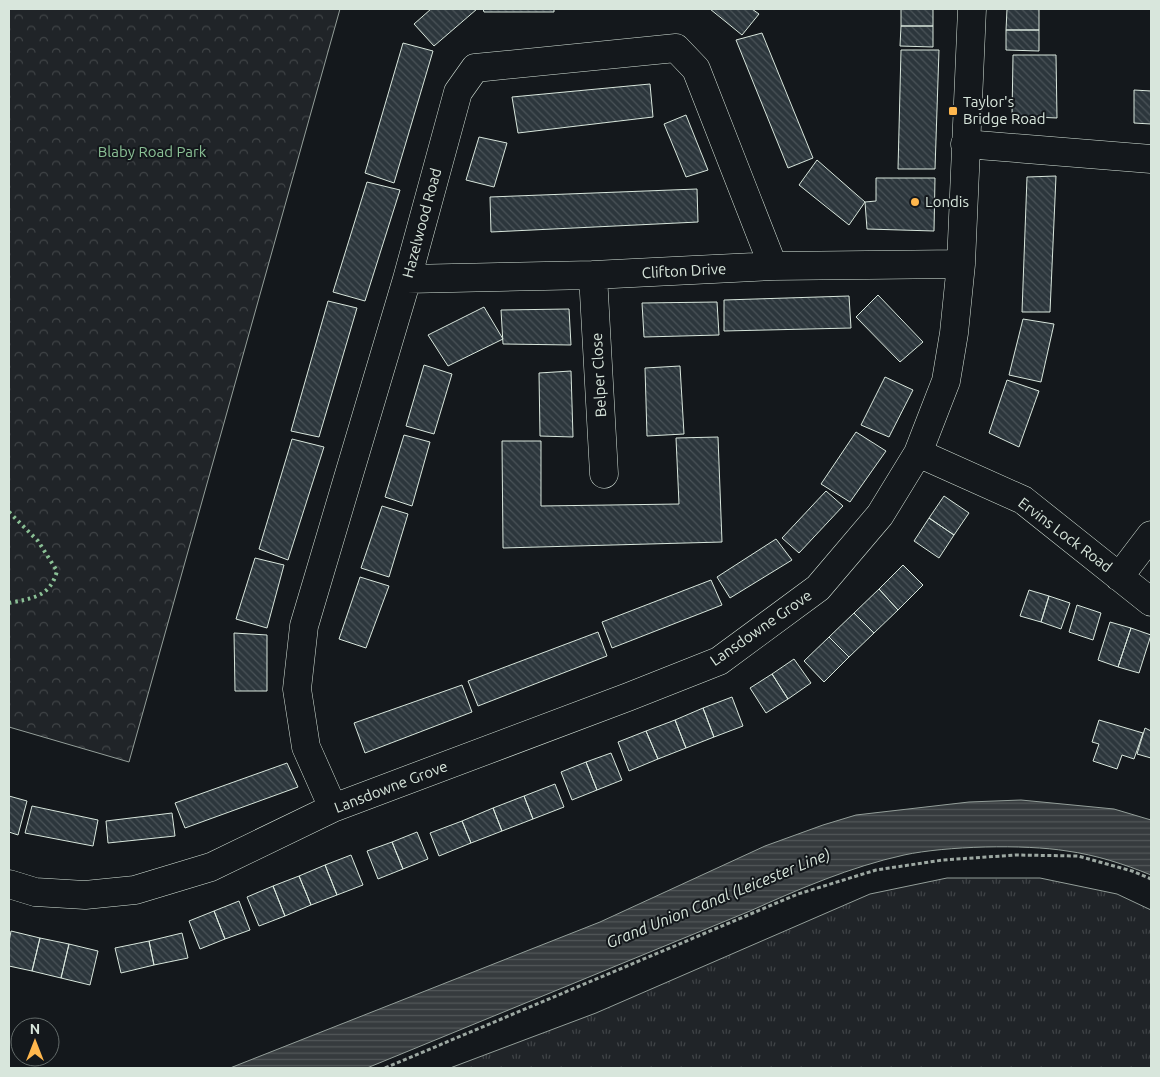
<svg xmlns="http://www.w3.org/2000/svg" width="1160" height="1077" viewBox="0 0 1160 1077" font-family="Ubuntu,sans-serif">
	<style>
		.grass { fill: url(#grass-tufts); stroke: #939e99 }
		.forest { fill: url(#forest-crowns); stroke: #939e99 }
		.water { fill: url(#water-rules); stroke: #939e99 }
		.building { fill: url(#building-back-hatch); stroke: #d8e6dc }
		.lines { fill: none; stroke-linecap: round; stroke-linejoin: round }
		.minor-casing { stroke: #d8e6dc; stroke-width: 29 }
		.path { stroke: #9da8a2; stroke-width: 3; stroke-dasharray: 4 2.5; stroke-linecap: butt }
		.minor { stroke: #14181c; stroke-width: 28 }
		.hedge { stroke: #8ac095; stroke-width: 4; stroke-dasharray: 2.5 4; stroke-linecap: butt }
		.poi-dot { fill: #ffb74d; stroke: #14181c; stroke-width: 2 }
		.labels { text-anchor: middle; stroke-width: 4; stroke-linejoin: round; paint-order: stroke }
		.poi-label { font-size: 15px; fill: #d8e6dc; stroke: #14181c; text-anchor: start }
		.park-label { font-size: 15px; fill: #8ac095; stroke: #14181c }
		.street-label { font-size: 15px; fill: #d8e6dc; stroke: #14181c }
		.water-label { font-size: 16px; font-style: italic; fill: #d8e6dc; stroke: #14181c }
	</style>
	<defs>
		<pattern id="grass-tufts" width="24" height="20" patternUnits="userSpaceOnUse" patternTransform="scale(1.25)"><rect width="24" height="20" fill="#202428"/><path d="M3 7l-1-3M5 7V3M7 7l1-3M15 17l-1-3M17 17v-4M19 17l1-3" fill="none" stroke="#404447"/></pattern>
		<pattern id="forest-crowns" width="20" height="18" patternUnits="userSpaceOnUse" patternTransform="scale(1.25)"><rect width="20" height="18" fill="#202428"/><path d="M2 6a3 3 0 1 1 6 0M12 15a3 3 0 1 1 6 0" fill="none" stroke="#404447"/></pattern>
		<pattern id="water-rules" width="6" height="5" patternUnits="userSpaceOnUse" patternTransform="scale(1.25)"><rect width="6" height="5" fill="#363b3e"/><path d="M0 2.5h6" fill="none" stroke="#525759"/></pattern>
		<pattern id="building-back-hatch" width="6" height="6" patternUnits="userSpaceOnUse" patternTransform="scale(1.25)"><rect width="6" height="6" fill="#2c363c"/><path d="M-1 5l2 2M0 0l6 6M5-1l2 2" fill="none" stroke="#4a5358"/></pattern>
	</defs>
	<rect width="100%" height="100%" fill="#14181c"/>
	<!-- grass -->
	<path class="grass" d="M947,878h93l77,16 34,16v158h-701l146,-55 274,-119z"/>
	<!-- forest -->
	<path class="forest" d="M9,9h331l-211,753 -120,-35z"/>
	<!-- water -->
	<path class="water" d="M1021,800l93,9 37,11v55c-27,-11 -55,-20 -84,-24 -43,-7 -121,-5 -163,4 -54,12 -105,34 -154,56l-383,157h-137l370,-146 165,-76 58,-21 33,-10 113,-13z"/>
	<!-- building -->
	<path class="building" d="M431,9h46l-43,37 -20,-22z
		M483,9h71v3h-70z
		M710,9h42l7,5 -17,21z
		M901,9h32v17h-32z
		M1007,9h32v21h-33z
		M901,26h32v21l-33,-1z
		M1006,30h33v21l-33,-1z
		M762,33l51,125 -25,10 -52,-128z
		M403,43l30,8 -39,132 -29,-10z
		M901,50h38l-4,119h-37z
		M1013,55h43l1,63 -45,-2z
		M650,84l3,33 -135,16 -6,-36z
		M1134,90l17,1v33l-17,-1z
		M686,115l22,55 -22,7 -22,-53z
		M479,137l28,6 -13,44 -28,-7z
		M817,160l48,42 -16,23 -50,-40z
		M1056,176l-6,136h-28l5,-135z
		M876,178h59l-1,53 -67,-2 -2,-27 11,-1z
		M367,182l33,8 -35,111 -32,-9z
		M697,189l1,33 -207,10 -1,-35z
		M878,295l45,47 -23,20 -44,-45z
		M849,296l2,32 -127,3v-31z
		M328,301l29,7 -38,129 -28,-6z
		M717,302l2,33 -75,2 -2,-34z
		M484,307l19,32 -55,27 -20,-31z
		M569,309l2,36 -68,-1 -2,-34z
		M1023,319l31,5 -13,58 -32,-7z
		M424,365l28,9 -18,60 -28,-8z
		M680,366l4,68 -37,2 -2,-68z
		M571,371l2,66 -33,-1 -1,-63z
		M885,377l28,13 -24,47 -28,-12z
		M1007,380l32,11 -20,56 -30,-14z
		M856,432l30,19 -36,51 -29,-18z
		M404,435l26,7 -18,64 -27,-9z
		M718,437l4,105 -219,6 -1,-107h39v65l138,-2 -3,-66z
		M292,439l32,8 -36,113 -29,-11z
		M826,491l17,15 -44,47 -17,-15z
		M944,496l25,17 -15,22 -25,-17z
		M382,506l26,8 -19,63 -28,-9z
		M929,518l25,17 -15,23 -25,-17z
		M776,539l16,21 -62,38 -13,-21z
		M255,558l29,7 -17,63 -31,-9z
		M903,565l20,20 -25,25 -19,-21z
		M360,577l29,9 -23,62 -27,-9z
		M711,580l11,25 -110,43 -10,-26z
		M879,589l19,21 -24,23 -20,-20z
		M1029,590l20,6 -8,26 -21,-6z
		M1049,596l21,7 -9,26 -20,-7z
		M1077,605l24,8 -8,27 -24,-8z
		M854,613l20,20 -25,24 -20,-20z
		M1110,622l21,6 -13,39 -20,-7z
		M1131,628l20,7 -12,38 -21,-6z
		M598,632l9,24 -129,50 -10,-25z
		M234,633l33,2v56h-32z
		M829,637l20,20 -25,25 -20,-21z
		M794,659l17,24 -23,16 -16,-25z
		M772,674l16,25 -22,14 -16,-25z
		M462,685l10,27 -107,41 -11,-30z
		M732,697l11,29 -29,11 -11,-29z
		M703,708l11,29 -28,11 -11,-28z
		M675,720l11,28 -28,11 -12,-28z
		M1099,720l44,13 -9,26 -12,-4 -5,14 -24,-8 6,-17 -7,-2z
		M1145,728l6,3v27l-14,-4z
		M646,731l12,28 -29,12 -11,-29z
		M611,753l11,27 -25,10 -11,-28z
		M586,762l11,28 -25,10 -11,-28z
		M287,763l11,24 -113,41 -10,-25z
		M555,784l9,23 -31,12 -9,-23z
		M9,796l18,5 -9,34 -9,-3z
		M524,796l9,23 -31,12 -9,-23z
		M32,806l66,14 -5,26 -68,-13z
		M493,808l9,23 -31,12 -9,-22z
		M172,813l3,23 -67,7 -2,-22z
		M462,821l9,22 -32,13 -9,-23z
		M417,832l11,27 -25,10 -11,-27z
		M392,842l11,27 -25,10 -11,-28z
		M351,855l12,30 -26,10 -12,-30z
		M325,865l12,30 -26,10 -12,-29z
		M299,876l12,29 -26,11 -12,-30z
		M273,886l12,30 -26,10 -12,-29z
		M239,901l11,29 -25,9 -11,-28z
		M214,911l11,28 -25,10 -11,-28z
		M11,931l29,7 -8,33 -23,-5v-24z
		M182,933l6,25 -34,7 -5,-24z
		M40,938l29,6 -8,34 -29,-7z
		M149,941l5,24 -33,8 -6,-25z
		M69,944l29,7 -8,34 -29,-7z"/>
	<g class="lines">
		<!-- minor casing -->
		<g class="minor-casing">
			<path id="minor" d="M965,144l186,15
				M593,275l11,199
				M407,279l186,-4 180,-9 188,-2
				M918,453l105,47 128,102
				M1119,577l32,-42
				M333,808l-27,-61 -9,-58 7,-63 103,-347 51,-187 17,-24 201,-20 20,21 77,197
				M9,884l26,8 50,3 50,-5 76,-23 122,-59 295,-111 91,-36 99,-73 62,-73 38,-62 28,-72 8,-48 7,-69 11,-255"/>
		</g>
		<!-- path -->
		<path class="path" d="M385,1068l413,-174 78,-24 67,-10 73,-5 62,1 54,15 19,8"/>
		<!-- minor -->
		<use href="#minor" class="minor"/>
		<!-- hedge -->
		<path class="hedge" d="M9,512l29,29 19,30c-7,26 -24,27 -48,32"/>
	</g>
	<!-- markers -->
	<g class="poi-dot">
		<rect x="948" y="106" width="10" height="10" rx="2.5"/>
		<circle cx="915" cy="202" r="5"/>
	</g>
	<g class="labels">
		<!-- poi labels -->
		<g class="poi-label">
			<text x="963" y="107">Taylor's<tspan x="963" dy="17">Bridge Road</tspan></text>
			<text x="925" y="207">Londis</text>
		</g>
		<!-- park labels -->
		<g class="park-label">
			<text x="152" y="157">Blaby Road Park</text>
		</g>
		<!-- street labels -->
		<g class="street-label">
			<text transform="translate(422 223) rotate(-75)" y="5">Hazelwood Road</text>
			<text transform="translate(684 271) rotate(-3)" y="5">Clifton Drive</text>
			<text transform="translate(599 375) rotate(-93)" y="5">Belper Close</text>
			<text transform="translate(1065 535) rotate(37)" y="5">Ervins Lock Road</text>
			<text transform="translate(761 628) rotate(-35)" y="5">Lansdowne Grove</text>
			<text transform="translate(391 787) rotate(-21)" y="5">Lansdowne Grove</text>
		</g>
		<!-- water labels -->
		<g class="water-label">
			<text transform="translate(718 898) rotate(-22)" y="6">Grand Union Canal (Leicester Line)</text>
		</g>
	</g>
	<!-- border -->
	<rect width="1160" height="1077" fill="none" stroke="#d8e6dc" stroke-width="20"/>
	<!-- north arrow -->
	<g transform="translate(35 1042)"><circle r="24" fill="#14181c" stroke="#626a69"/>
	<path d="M0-4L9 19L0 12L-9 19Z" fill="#ffb74d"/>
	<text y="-8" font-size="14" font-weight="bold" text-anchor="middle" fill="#d8e6dc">N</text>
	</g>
</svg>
